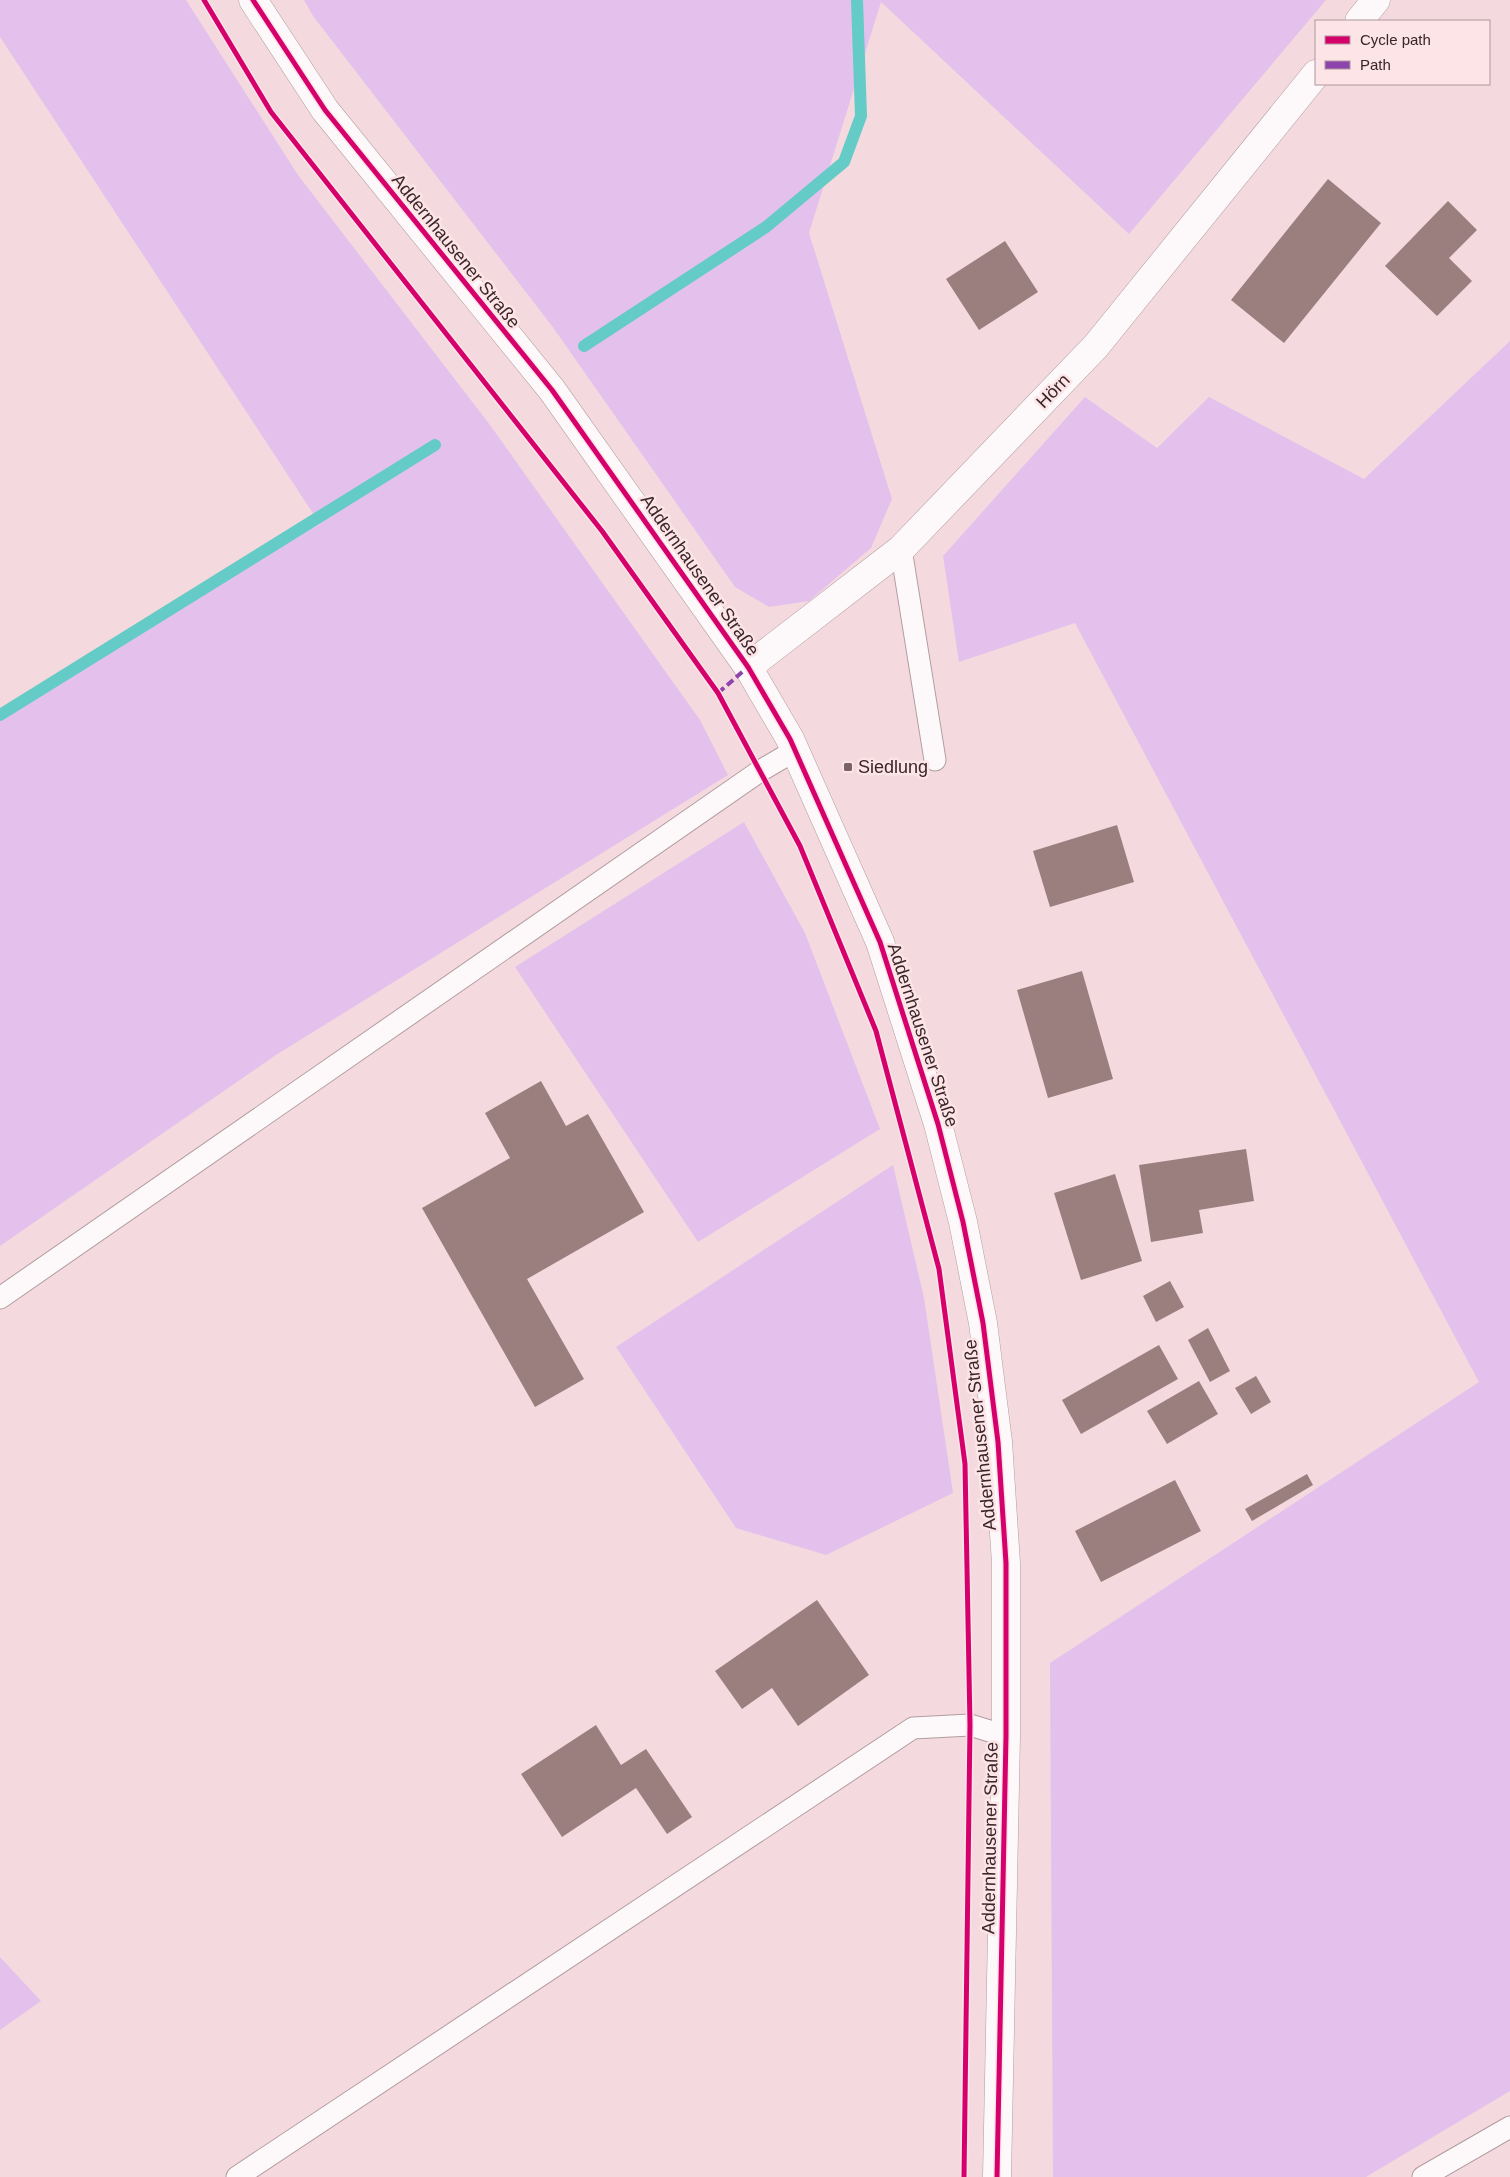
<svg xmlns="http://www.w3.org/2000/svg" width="1510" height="2177" viewBox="0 0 1510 2177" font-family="Arial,sans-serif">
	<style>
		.green { fill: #e4c0ed }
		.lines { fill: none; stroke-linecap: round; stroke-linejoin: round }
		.stream { stroke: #64cbc6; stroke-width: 12 }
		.building { fill: #9b7f7f }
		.service-casing { stroke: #b19ca0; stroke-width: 23 }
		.minor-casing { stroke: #b19ca0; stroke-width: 29 }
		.tertiary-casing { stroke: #b19ca0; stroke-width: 29 }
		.service { stroke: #fdf9fa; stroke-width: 21 }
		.minor { stroke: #fdf9fa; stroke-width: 28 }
		.tertiary { stroke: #fdf9fa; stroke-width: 28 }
		.quiet { stroke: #8e44ad; stroke-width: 4; stroke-dasharray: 8 4; stroke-linecap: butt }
		.cycleway-casing { stroke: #fce4e7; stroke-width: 8 }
		.cycleway { stroke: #d6006c; stroke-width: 5 }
		.poi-dot { fill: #7b6468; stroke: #fce4e7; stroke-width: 2 }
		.labels { text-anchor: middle; stroke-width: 5; stroke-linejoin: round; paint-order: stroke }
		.street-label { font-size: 18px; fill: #3a2528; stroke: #fce4e7 }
		.poi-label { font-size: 18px; fill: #3a2528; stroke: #fce4e7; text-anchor: start }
	</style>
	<rect width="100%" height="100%" fill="#f4dade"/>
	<!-- green -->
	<path class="green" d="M0,0h186l112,175 192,250 210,295 28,55 -452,280 -276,191v-535l320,-187 -320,-487z
		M304,0h1022l-197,234 -248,-232 -72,231 83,266 -21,49 -62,53 -40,6 -34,-20 -183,-261 -239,-310z
		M1510,341v1750l-144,86h-313l-3,-514 429,-281 -404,-759 -116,39 -16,-106 142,-159 72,51 52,-51 155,82z
		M744,822l61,111 75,196 -182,113 -183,-275z
		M893,1165l31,133 29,195 -127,62 -90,-27 -120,-181z
		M0,1957l41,44 -41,29z"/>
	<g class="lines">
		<!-- stream -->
		<path class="stream" d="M584,346l182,-119 78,-65 17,-46 -4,-116
			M0,715l435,-270"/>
	</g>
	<!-- building -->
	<path class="building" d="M1328,179l53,44 -97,120 -53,-43z
		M1448,201l29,29 -28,28 23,23 -35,35 -52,-50z
		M1005,241l33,51 -59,38 -33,-51z
		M1117,825l17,57 -84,25 -17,-56z
		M1082,971l31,108 -65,19 -31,-108z
		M541,1081l25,45 22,-12 56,98 -117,67 57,100 -49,28 -113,-199 88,-50 -25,-45z
		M1246,1149l8,52 -55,9 4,23 -52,9 -12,-77z
		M1115,1174l27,87 -61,19 -27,-87z
		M1170,1281l14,26 -28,15 -13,-26z
		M1208,1328l22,43 -20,11 -22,-42z
		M1159,1345l19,34 -97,55 -19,-34z
		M1256,1376l15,26 -20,12 -16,-26z
		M1199,1381l19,33 -51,30 -20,-33z
		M1307,1474l6,11 -61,36 -7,-12z
		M1175,1480l26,51 -100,51 -26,-51z
		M817,1600l52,75 -71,51 -26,-38 -30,21 -27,-38z
		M596,1725l25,40 25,-16 46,68 -25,17 -31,-46 -74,49 -41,-63z"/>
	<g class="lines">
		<!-- service casing -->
		<g class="service-casing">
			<path id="service" d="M901,549l34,211
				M0,1298l760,-527 34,-20
				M237,2177l676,-449 57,-3 36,11
				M1423,2177l87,-50"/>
		</g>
		<!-- minor casing -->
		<g class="minor-casing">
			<path id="minor" d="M1359,21l17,-21
				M748,667l153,-118 195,-203 220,-272"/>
		</g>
		<!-- tertiary casing -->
		<g class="tertiary-casing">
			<path id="tertiary" d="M253,0l72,110 227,280 196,277 42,72 90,203 58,182 25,98 20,101 15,119 8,121v173l-9,441"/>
		</g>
		<!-- service -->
		<use href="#service" class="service"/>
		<!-- minor -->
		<use href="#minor" class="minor"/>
		<!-- tertiary -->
		<use href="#tertiary" class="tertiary"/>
		<!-- quiet -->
		<path class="quiet" d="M718,693l30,-26"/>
		<!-- cycleway casing -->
		<g class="cycleway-casing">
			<path id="cycleway" d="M204,0l67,112 331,419 116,162 82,153 76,185 63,238 26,195 5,261 -6,452
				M253,0l72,110 227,280 196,277 42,72 90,203 58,182 25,98 20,101 15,119 8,121v173l-9,441"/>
		</g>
		<!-- cycleway -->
		<use href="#cycleway" class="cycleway"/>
	</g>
	<!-- markers -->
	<rect class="poi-dot" x="843" y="762" width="10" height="10" rx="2.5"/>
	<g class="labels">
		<!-- street labels -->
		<g class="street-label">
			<text transform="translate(456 251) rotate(51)" y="6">Addernhausener Straße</text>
			<text transform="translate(1053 391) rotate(-46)" y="6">Hörn</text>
			<text transform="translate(700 575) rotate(55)" y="6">Addernhausener Straße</text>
			<text transform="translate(923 1035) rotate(72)" y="6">Addernhausener Straße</text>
			<text transform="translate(980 1435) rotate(-96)" y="6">Addernhausener Straße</text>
			<text transform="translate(990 1838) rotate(-89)" y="6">Addernhausener Straße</text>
		</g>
		<!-- poi labels -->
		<g class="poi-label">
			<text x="858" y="773">Siedlung</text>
		</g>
	</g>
	<!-- legend -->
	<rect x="1315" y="20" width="175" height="65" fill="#fce4e7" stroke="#ae989b"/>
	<rect x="1325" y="36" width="25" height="8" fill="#d6006c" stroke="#ae989b"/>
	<text x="1360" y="45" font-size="15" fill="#3a2528">Cycle path</text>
	<rect x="1325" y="61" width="25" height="8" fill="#8e44ad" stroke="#ae989b"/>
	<text x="1360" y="70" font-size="15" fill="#3a2528">Path</text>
</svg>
